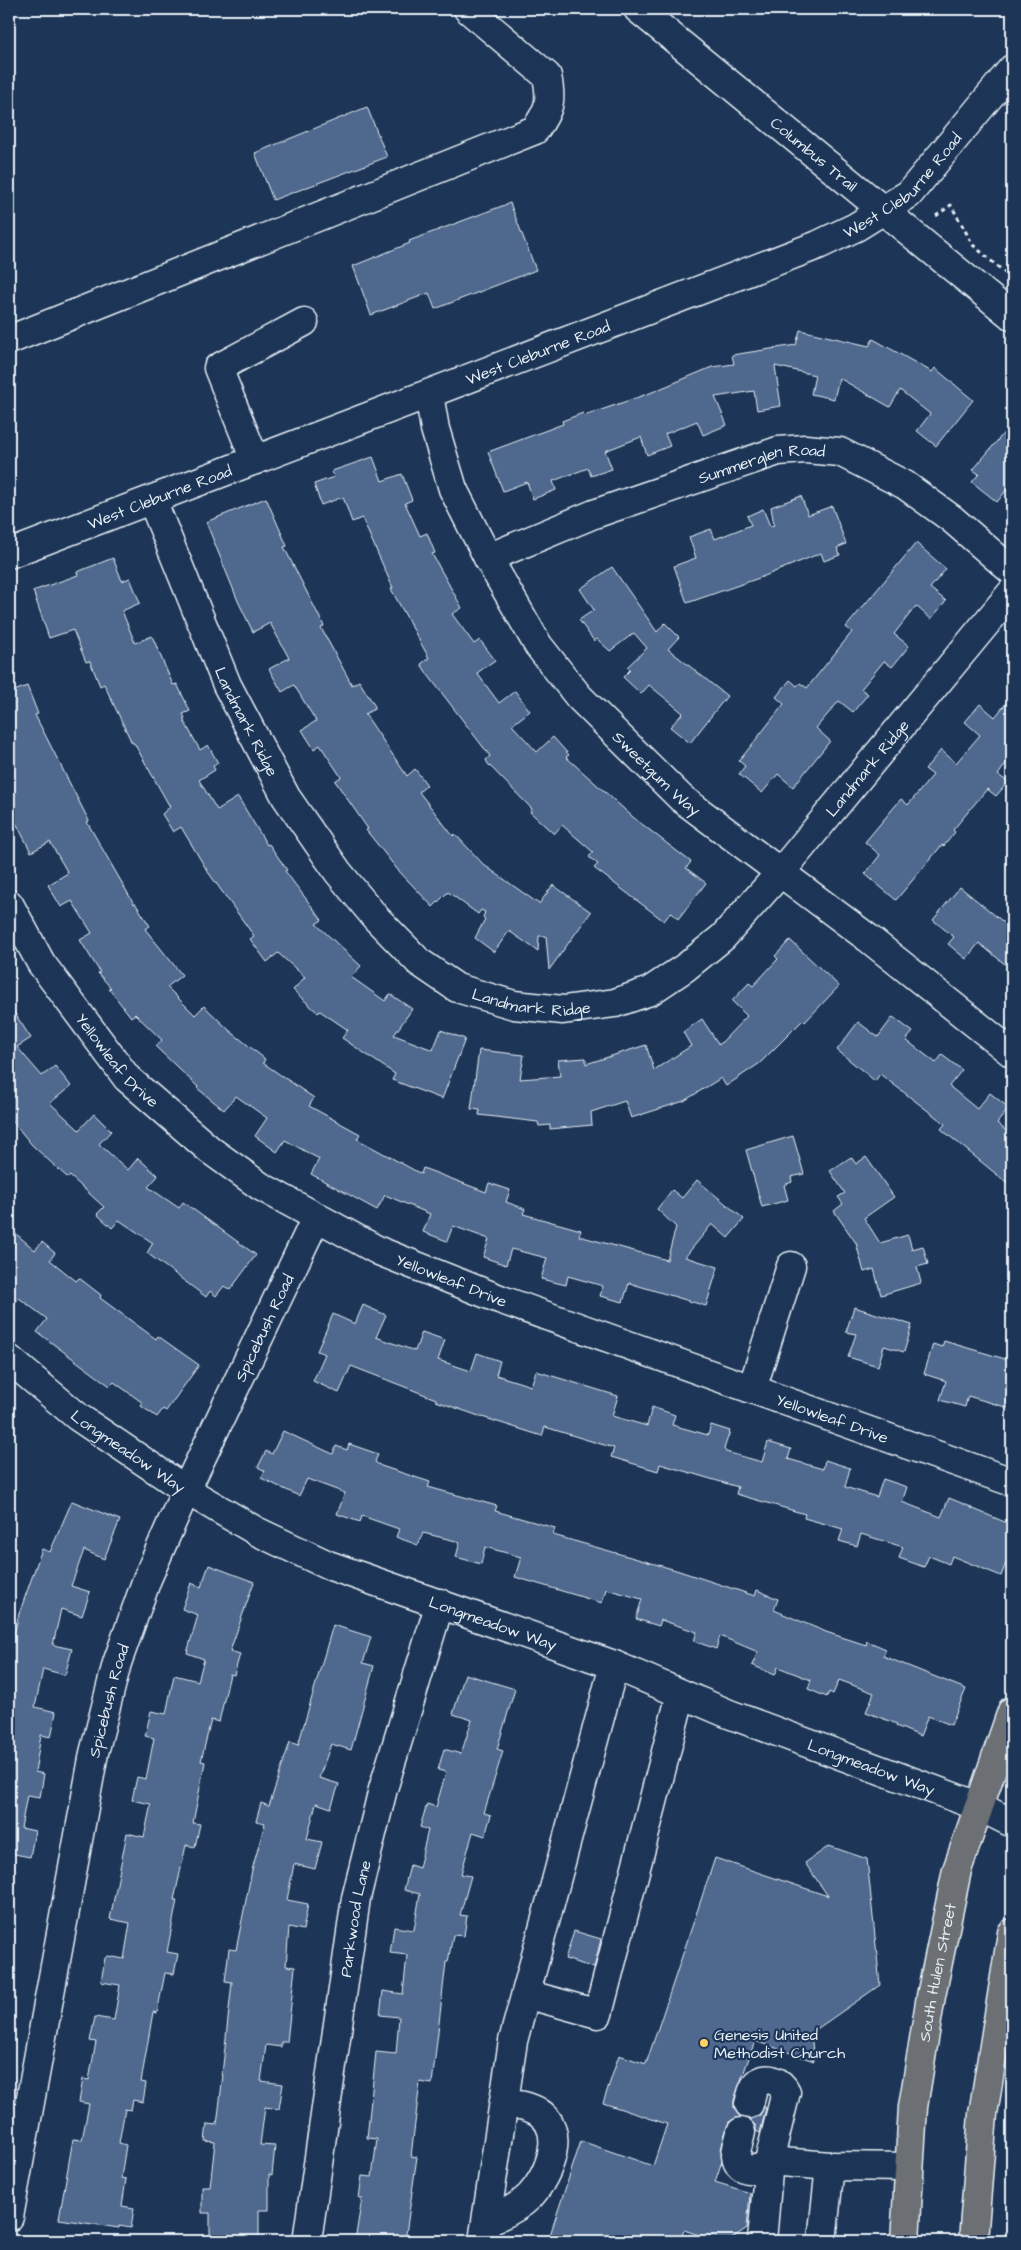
<svg xmlns="http://www.w3.org/2000/svg" width="1021" height="2250" viewBox="0 0 1021 2250" font-family="'Architects Daughter',sans-serif">
	<style>
		.building { fill: #4f678d; stroke: #e8f1f8 }
		.lines { fill: none; stroke-linecap: round; stroke-linejoin: round }
		.minor-casing { stroke: #e8f1f8; stroke-width: 31 }
		.major-casing { stroke: #e8f1f8; stroke-width: 31 }
		.path { stroke: #e8f1f8; stroke-width: 3; stroke-dasharray: 4 4; stroke-linecap: butt }
		.minor { stroke: #1d3557; stroke-width: 28 }
		.major { stroke: #6c6f75; stroke-width: 28 }
		.poi-dot { fill: #ffd166; stroke: #1d3557; stroke-width: 2 }
		.labels { text-anchor: middle; stroke-width: 4.5; stroke-linejoin: round; paint-order: stroke }
		.street-label { font-size: 16px; fill: #e8f1f8; stroke: #1d3557 }
		.poi-label { font-size: 16px; fill: #e8f1f8; stroke: #1d3557; text-anchor: start }
	</style>
	<rect width="100%" height="100%" fill="#1d3557"/>
	<filter id="ink" filterUnits="userSpaceOnUse"><feTurbulence type="fractalNoise" baseFrequency=".02" numOctaves="2"/><feDisplacementMap in="SourceGraphic" scale="10" xChannelSelector="R" yChannelSelector="G"/><feConvolveMatrix kernelMatrix="1 2 1 2 8 2 1 2 1" color-interpolation-filters="sRGB"/></filter>
	<g filter="url(#ink)">
		<!-- building -->
		<path class="building" d="M367,107l20,50 -114,43 -18,-47z
			M510,203l26,67 -101,39 -6,-16 -58,22 -18,-49 57,-23 -1,-2z
			M800,330l69,16 4,-7 59,33 3,-4 38,32 -37,46 -19,-15 13,-17 -30,-24 -10,17 -51,-29 -5,21 -23,-5 4,-19 -40,-9 6,40 -24,4 -3,-19 -39,6 12,28 -24,10 -6,-14 -32,13 5,12 -23,9 -6,-18 -36,14 7,18 -21,7 -3,-8 -35,13 3,9 -23,9 -6,-17 -24,9 -15,-39 75,-28 -1,-3 21,-8 1,3 66,-23 62,-26 22,-3 -2,-9 64,-10z
			M1012,423v60l-15,19 -25,-20 7,-8 -6,-4z
			M373,457l9,24 20,-7 10,26 -7,3 15,33 7,-3 8,20 -3,1 30,54 -10,6 22,30 6,-4 15,20 -18,13 22,30 16,-12 15,20 -18,14 25,27 16,-15 16,18 -3,2 68,61 57,44 -5,6 20,15 -28,36 -7,-7 -7,9 -70,-53 4,-4 -9,-7 4,-5 -31,-27 -8,9 -24,-22 2,-3 -44,-45 -2,-4 4,-4 -62,-81 -7,-11 8,-6 -38,-69 2,-1 -31,-70 -10,4 -9,-25 -22,8 -7,-21 20,-7 -2,-6z
			M801,496l7,19 24,-9 14,38 -9,4 3,7 -16,6 -3,-8 -59,24 -75,26 -13,-37 22,-8 -7,-21 22,-8 4,10 36,-14 -4,-9 16,-7 7,17 4,-1 -3,-18z
			M266,498l21,48 -3,1 40,79 -3,2 31,57 7,-4 17,27 -11,6 42,62 8,-7 12,16 -8,7 34,44 2,-2 29,31 55,39 14,-19 38,27 -42,58 -3,-34h-7l-1,15 -29,-20 -15,21 -19,-14 10,-19 -2,-2 2,-5 -4,-2 -3,4 -30,-22 -15,15 -36,-38 -31,-39 2,-1 -33,-48 6,-4 -21,-32 -6,4 -12,-19 14,-9 -22,-36 -12,7 -13,-23 20,-11 -19,-35 -17,9 -15,-31 -32,-79z
			M916,543l30,26 -16,19 16,13 -15,18 -15,-13 -22,28 15,12 -17,21 -8,-6 -23,28 7,5 -15,18 -14,-11 -23,27 14,13 -37,46 -15,-13 -16,19 -23,-19 6,-8 -6,-5 45,-57 -8,-7 14,-17 7,6 3,-3 7,5 45,-56 -6,-5z
			M113,558l9,23 8,-3 10,25 -18,8 13,32 17,-7 21,49 4,-1 13,27 -7,3 2,4 -2,1 17,31 8,-5 10,18 -5,3 2,4 -16,10 18,30 21,-13 29,48 2,-1 18,26 -2,1 37,49 -6,4 45,42 -10,11 34,24 5,-7 22,15 -18,26 39,15 8,-20 24,9 -23,60 -50,-19 3,-6 -53,-36 6,-8 -28,-19 -2,2 -25,-23 12,-13 -27,-24 -11,9 -17,-23 4,-3 -46,-64 -27,-45 -8,5 -11,-18 8,-7 -36,-64h-2l-28,-59 -4,2 -10,-25 -4,1 -13,-32 -24,8 -16,-47 45,-16 -1,-3z
			M612,567l45,65 8,-9 14,14 -11,12 59,47 -37,47 -20,-16 13,-14 -34,-28 -8,9 -18,-17 7,-7 -3,-3 20,-19 -13,-15 -24,18 -13,-12 -3,2 -15,-21 15,-10 -14,-21z
			M27,686l11,28 -3,1 54,106 -2,1 47,82 1,-1 15,23 -5,3 37,46 -15,12 28,28 9,-9 25,24 36,29 -2,4 51,35 -5,8 51,28 -3,5 64,35 2,-6 63,24 3,-9 21,7 -4,12 19,7 -2,5 58,16 -2,6 88,24 9,-33 -19,-18 15,-19 10,8 15,-18 47,39 -16,19 -16,-14 -27,33 33,10 -12,39 -77,-23 -6,19 -23,-6 3,-10 -35,-10 -2,9 -25,-6 6,-21 -36,-9 -5,16 -23,-8 6,-18 -36,-13 -6,15 -24,-9 7,-18 -45,-19 -8,15 -66,-36 8,-15 -34,-19 -8,12 -22,-16 12,-18 -31,-22 -12,14 -27,-22 1,-1 -42,-40 6,-7 -27,-26 -4,3 -22,-28 2,-1 -13,-15 2,-1 -20,-32 12,-7 -20,-32 -11,6 -13,-22 20,-12 -18,-31 -19,10 -22,-43v-116z
			M1012,696v59l-14,20 10,7 -12,14 -9,-7 -34,41 2,2 -11,14 -2,-1 -46,55 -31,-26 15,-19 -15,-13 36,-43 7,6 25,-30 -8,-6 16,-19 15,13 24,-28 -15,-13 15,-18 15,13z
			M960,887l52,42v41l-33,-27 -13,16 -18,-15 6,-7 -21,-17z
			M790,940l49,46 -34,36 -2,-2 -43,43 -34,23 -5,-8 -37,23 -53,17 -6,-17 -34,11 1,13 -42,4v-4l-11,1 -1,-4 -59,-7 1,-5 -9,-1 8,-59 45,5 -4,24 40,-3 -2,-16 28,-2v6l60,-19 8,25 37,-24 -8,-14 19,-13 17,26 28,-29 -15,-15 17,-18 4,3 25,-27 -3,-3z
			M9,1005l22,33 -14,9 25,29 13,-10 16,20 -21,17 29,27 15,-16 17,17 -12,13 29,26 10,-12 20,18 -10,11 31,21 4,-6 73,53 -26,35 -6,-4 -8,10 -6,-5 -4,6 -59,-44 6,-10 -34,-23 -7,8 -15,-14 7,-7 -34,-31 -2,2 -36,-33 -23,-28z
			M893,1017l20,15 -7,8 30,23 6,-8 20,15 -13,16 28,23 13,-16 19,15 -12,15 15,13v51l-71,-58 4,-5 -65,-50 -5,7 -38,-31 21,-28 20,15z
			M793,1136l11,38 -13,3 1,5 -8,3 4,15 -26,7 -16,-57z
			M851,1157l5,7 10,-7 28,40 -30,21 16,25 28,-8 4,14 11,-3 5,18 -11,3 4,16 -40,12 -7,-26 -10,3 -8,-29 -22,-32 9,-7 -5,-7 7,-4 -15,-22z
			M9,1228l26,22 7,-8 13,11 -5,7 26,21 3,-3 22,17 -1,3 56,41 2,-3 41,29 -33,46 -3,-2 -6,8 -16,-11 2,-3 -29,-21 -4,4 -73,-54 10,-13 -28,-21 -10,12z
			M363,1305l23,10 -10,22 39,14 7,-19 23,8 -7,20 33,11 6,-18 23,8 -4,14 35,11 5,-15 82,25 -6,20 35,10 5,-19 23,8 -3,10 36,10 3,-10 19,6 -6,18 2,3 36,10 6,-20 23,7 -3,10 35,10 2,-9 25,8 -5,19 32,10 6,-18 24,8 -5,15 39,15 8,-19 22,9v1l41,17v23l-11,28 -49,-20 -3,8 -20,-8 -5,11 -25,-9 4,-11 -42,-13 -4,12 -18,-5 4,-12 -39,-11 1,-4 -69,-20 2,-7 -78,-23 -2,7 -47,-14 3,-9 -69,-21 -3,9 -63,-20 -43,-15v-2l-85,-33 -12,27 -26,-12 12,-27 -8,-3 16,-37 22,10z
			M854,1307l58,18 -8,27 -20,-6 -6,20 -30,-9 8,-23 -10,-2z
			M944,1341l68,20v48l-44,-13 -3,11 -25,-7 6,-19 -22,-7 9,-30 9,3z
			M283,1431l50,23 3,-8 11,4 2,-6 29,10 -3,8 6,4 49,16 -2,5 69,19 -2,5 60,17 -2,7 123,35 79,26 2,-6 21,9 -4,11 52,22 40,13 1,-4 19,8 -3,7 83,33 -15,36 -23,-9 -8,20 -24,-10 1,-2 -31,-12 8,-19 -35,-13 -6,14 -4,-2 -2,5 -19,-8 3,-9 -33,-13 -3,8 -23,-10 6,-13 -38,-16 -4,13 -22,-8 3,-9 -36,-12 -2,6 -23,-7 6,-20 -36,-10 -4,14 -87,-26 6,-20 -36,-10 -4,17 -25,-7 4,-15 -37,-9 -5,12 -22,-8 3,-8 -37,-13 -2,6 -23,-8 8,-21 -38,-14 -8,17 -38,-18 4,-7 -7,-4 8,-16 6,3z
			M72,1501l48,19 -16,39 -20,-9 -13,36 19,6 -8,24 -21,-7 -8,36 19,4 -7,26 -22,-6 -8,38 21,5 -5,25 -10,-2 -6,37 9,2 -4,23 -13,-2 -6,33 14,3 -5,26 -21,-4v-199l10,-40 23,-65 8,3z
			M209,1565l45,17 -24,69 10,3 -6,21 -4,-1 -11,48 -8,-2 -10,41 4,1 -12,61 7,1 -5,23 -9,-2 -12,55h3l-10,52 11,2 -4,20 -9,-1 -8,40 -4,-1 -12,70 5,1 -3,19 -10,-2 -2,10 -6,-1 -6,34 7,2 -5,33 5,1 -4,27 12,2 -3,20 -12,-2v2l-60,-9 14,-80 9,1 7,-36 -10,-2 4,-23 6,1 7,-38 -6,-1 5,-24 19,3 6,-35 -19,-3 4,-24 3,-2 16,3 6,-36 -20,-4 17,-86 17,4 7,-33 -19,-4 5,-23 9,2 8,-41 -9,-2 6,-25 15,3 8,-39 24,6 6,-22 -17,-6 11,-38 -16,-6 9,-26 10,4z
			M333,1625l38,12 -8,26 11,3 -23,84 -20,-6 -12,34 20,6 -8,24 -15,-5 -9,36 15,3 -7,27 -21,-5 -7,36 21,4 -5,26 -14,-3 -3,39 9,1 -8,75h-6v5l-15,-2 -5,36 22,3 -4,25 -14,-2 -5,38 15,1 -3,29 -3,-1v36h-10v28l-49,-1v-24h-8v-26h8l5,-45 -10,-1 2,-17 10,1 6,-50h-1l10,-93 -7,-1 4,-32 7,1 16,-80 13,-47 -9,-2 5,-18 8,3 21,-64 8,3z
			M465,1674l50,15 -18,60 6,2 -19,62 7,2 -6,21 -12,-4 -12,42 10,2 -11,39 7,1 -3,20 -11,-1 -5,27h-2l-14,122 -12,-2 -9,74 6,1 -12,84h-50l7,-43h-3l3,-22 10,1 5,-38 -10,-1 9,-86 20,2 3,-37 -19,-2 3,-24 20,3 4,-39 -17,-2 4,-26 20,3 6,-36 -16,-4 6,-25 9,3 9,-38 -8,-3 7,-23 9,3 10,-35 -8,-2 6,-21 17,5 11,-34 -19,-6z
			M829,1846l38,13 13,126 -69,48 3,28 -59,-20 -21,59v8l7,9 -12,5 -3,7 -5,21 1,11 -7,21 35,11 -3,35 -19,13h-11l-33,-11 -4,11h-132l33,-100 72,25 14,-42 -64,-21 16,-48 27,9 69,-206 113,38 -23,-33z
			M574,1931l27,8 -7,29 -29,-9z
			M764,2107l2,1 -6,25 -4,-2v-5l-7,-7 10,-3z"/>
		<g class="lines">
			<!-- minor casing -->
			<g class="minor-casing">
				<g id="minor">
					<path id="s1" d="M638,9l374,307"/>
					<path d="M9,340l526,-210c15,-21 17,-29 12,-54l-79,-67"/>
					<path id="s2" d="M429,394l6,35 18,60 35,69 50,87 41,52 102,101 187,140 144,115"/>
					<path d="M255,460l-37,-92 86,-46"/>
					<path id="s3" d="M152,500l75,185 59,112 52,75 38,46 43,44 38,26 57,17 49,5 52,-7 35,-12 36,-24 37,-30 57,-64 232,-281"/>
					<path id="s4" d="M9,554l809,-309 38,-18 53,-33 103,-125"/>
					<path id="s5" d="M488,558l106,-44 184,-63 27,-2 35,3 65,33 47,34 60,52"/>
					<path id="s6" d="M9,904l32,59 86,115 83,72 50,36 119,65 123,49 510,182"/>
					<path id="s7" d="M9,1359l69,58 108,73 70,41 72,34 286,100 115,49 249,92 34,17"/>
					<path d="M752,1389l39,-123"/>
					<path d="M526,1994l72,20 83,-320"/>
					<path d="M749,2104c2,-6 3,-15 7,-19 10,-11 25,-4 30,7l-17,69 -7,80"/>
					<path d="M741,2132c-1,7 -5,16 -5,23 2,19 24,17 33,6l61,5"/>
					<path id="s8" d="M9,2217l85,-464 23,-90 30,-84 39,-89 130,-272"/>
					<path d="M487,2221c16,-6 31,-13 43,-25 19,-20 38,-67 7,-85 -12,-6 -20,-8 -33,-4"/>
					<path id="s9" d="M307,2241l49,-343 27,-109 57,-186"/>
					<path d="M483,2241l30,-200 101,-376"/>
					<path d="M822,2241l8,-75 79,1"/>
				</g>
			</g>
			<!-- major casing -->
			<g class="major-casing">
				<g id="major">
					<path id="s10" d="M905,2241l8,-134 18,-111 26,-126 55,-159"/>
					<path d="M973,2241l10,-127 29,-181"/>
				</g>
			</g>
			<!-- path -->
			<path class="path" d="M936,216l15,-11 22,40 39,34"/>
			<!-- minor -->
			<use href="#minor" class="minor"/>
			<!-- major -->
			<use href="#major" class="major"/>
		</g>
	</g>
	<!-- markers -->
	<circle class="poi-dot" cx="704" cy="2043" r="5"/>
	<g class="labels">
		<!-- street labels -->
		<g class="street-label">
			<text dy="6" stroke="none"><textPath href="#s1" startOffset="228">Columbus Trail</textPath></text>
			<text dy="6" stroke="none"><textPath href="#s4" startOffset="971">West Cleburne Road</textPath></text>
			<text dy="6" stroke="none"><textPath href="#s4" startOffset="566">West Cleburne Road</textPath></text>
			<text dy="6" stroke="none"><textPath href="#s5" startOffset="291">Summerglen Road</textPath></text>
			<text dy="6" stroke="none"><textPath href="#s4" startOffset="161">West Cleburne Road</textPath></text>
			<text dy="6" stroke="none"><textPath href="#s3" startOffset="241">Landmark Ridge</textPath></text>
			<text dy="6" stroke="none"><textPath href="#s3" startOffset="1096">Landmark Ridge</textPath></text>
			<text dy="6" stroke="none"><textPath href="#s2" startOffset="451">Sweetgum Way</textPath></text>
			<text dy="6" stroke="none"><textPath href="#s3" startOffset="661">Landmark Ridge</textPath></text>
			<text dy="6" stroke="none"><textPath href="#s6" startOffset="191">Yellowleaf Drive</textPath></text>
			<text dy="6" stroke="none"><textPath href="#s6" startOffset="596">Yellowleaf Drive</textPath></text>
			<text dy="6" stroke="none"><textPath href="#s8" startOffset="931">Spicebush Road</textPath></text>
			<text dy="6" stroke="none"><textPath href="#s6" startOffset="1001">Yellowleaf Drive</textPath></text>
			<text dy="6" stroke="none"><textPath href="#s7" startOffset="151">Longmeadow Way</textPath></text>
			<text dy="6" stroke="none"><textPath href="#s7" startOffset="556">Longmeadow Way</textPath></text>
			<text dy="6" stroke="none"><textPath href="#s8" startOffset="526">Spicebush Road</textPath></text>
			<text dy="6" stroke="none"><textPath href="#s7" startOffset="961">Longmeadow Way</textPath></text>
			<text dy="6" stroke="none"><textPath href="#s9" startOffset="326">Parkwood Lane</textPath></text>
			<text dy="6" stroke="none"><textPath href="#s10" startOffset="271">South Hulen Street</textPath></text>
		</g>
		<!-- poi labels -->
		<g class="poi-label">
			<text x="714" y="2040">Genesis United<tspan x="714" dy="18">Methodist Church</tspan></text>
		</g>
	</g>
	<!-- margin -->
	<rect width="1021" height="2250" fill="none" stroke="#1d3557" stroke-width="30"/>
	<rect x="15" y="15" width="991" height="2220" fill="none" stroke="#e8f1f8" stroke-width="2" filter="url(#ink)"/>
</svg>
